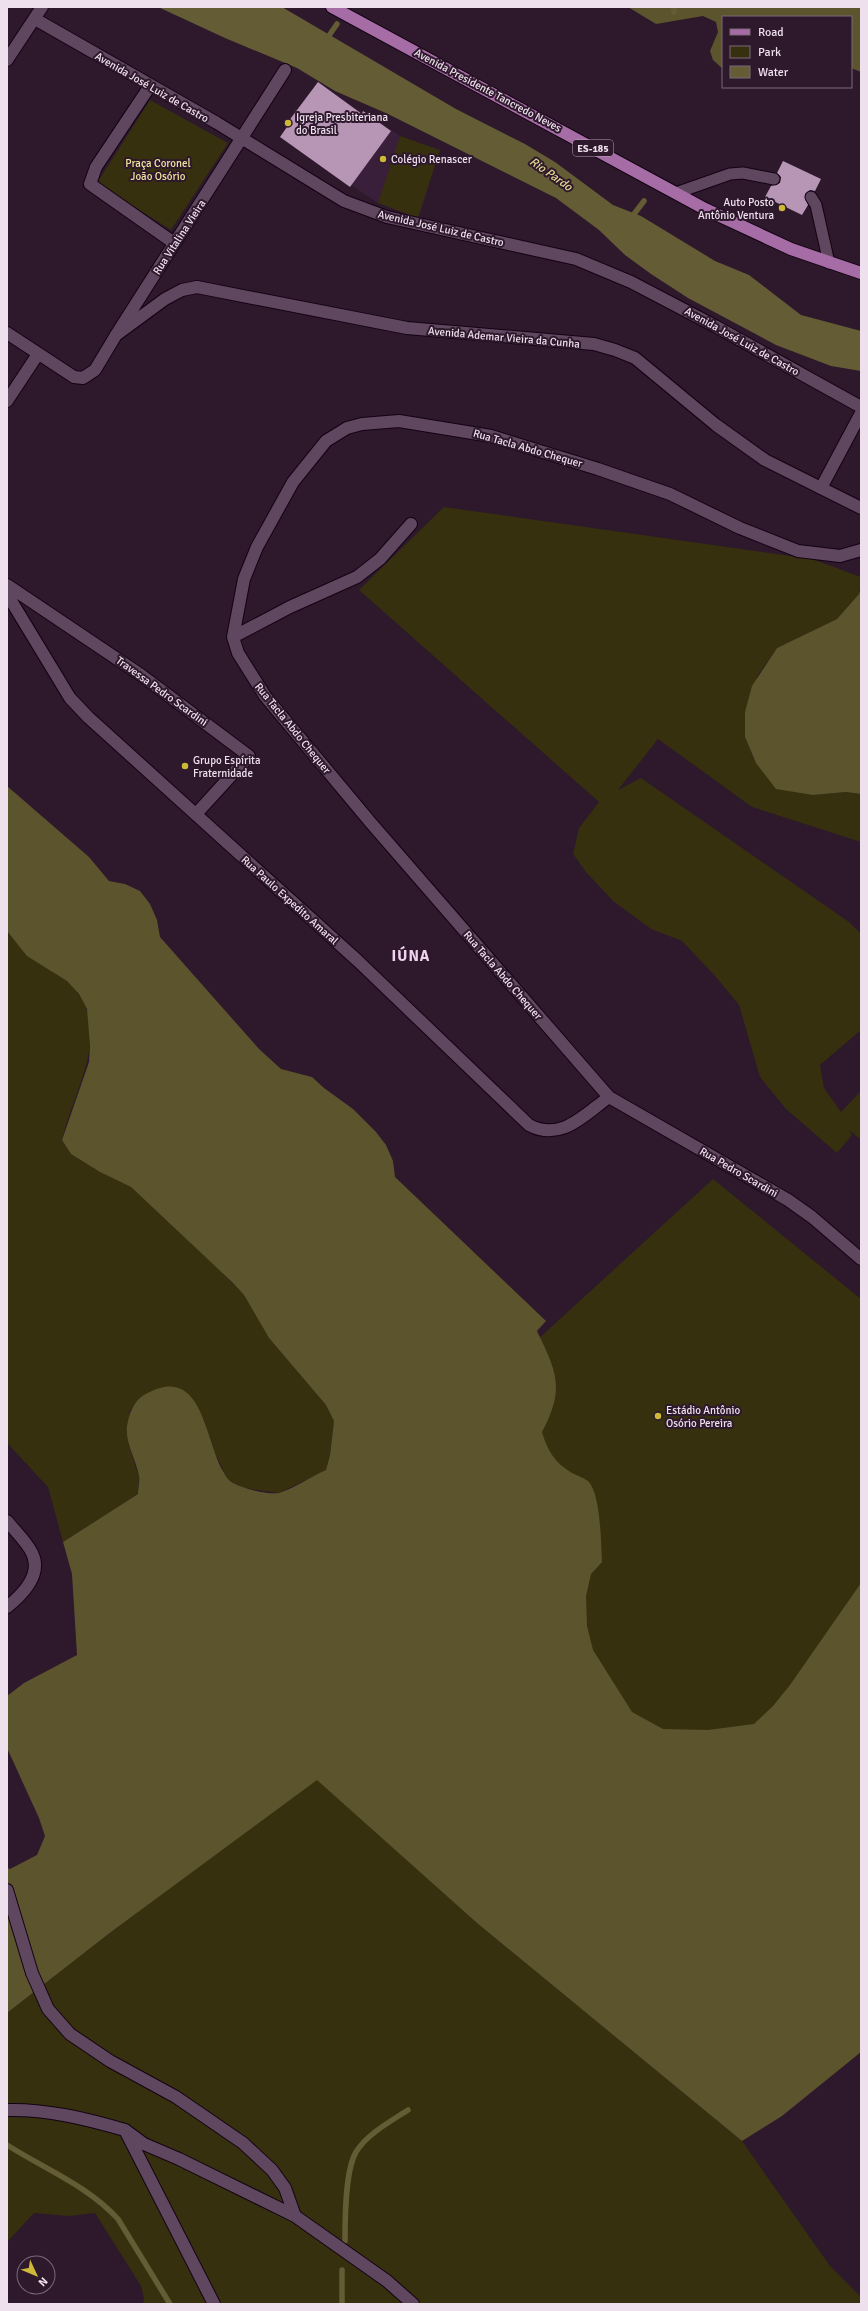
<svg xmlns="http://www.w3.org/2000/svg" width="868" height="2311" viewBox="0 0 868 2311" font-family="Signika,sans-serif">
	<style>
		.built { fill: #391f39 }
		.green { fill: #36300e }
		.forest { fill: #5c542c }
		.water { fill: #635c34 }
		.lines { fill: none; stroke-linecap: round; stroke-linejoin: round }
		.stream { stroke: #635c34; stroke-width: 5.5 }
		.building { fill: #b695b5 }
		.lane-casing { stroke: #140314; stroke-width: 13 }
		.street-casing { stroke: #140314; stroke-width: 14 }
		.secondary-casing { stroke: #140314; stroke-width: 14 }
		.primary-casing { stroke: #140314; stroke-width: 14 }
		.lane { stroke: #5f475f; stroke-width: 11 }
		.street { stroke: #5f475f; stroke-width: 12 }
		.secondary { stroke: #5f475f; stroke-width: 12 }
		.primary { stroke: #a66ca5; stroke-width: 12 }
		.poi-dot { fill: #ceb837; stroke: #2d182c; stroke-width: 1.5 }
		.labels { text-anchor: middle; stroke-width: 4; stroke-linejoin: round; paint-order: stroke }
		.shield { fill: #2d182c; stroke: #b5a4b4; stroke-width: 1 }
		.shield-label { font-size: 10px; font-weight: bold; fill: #efe0ee }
		.street-label { font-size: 11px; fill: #efe0ee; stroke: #2d182c }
		.poi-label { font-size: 11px; fill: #efe0ee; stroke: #2d182c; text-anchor: start }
		.park-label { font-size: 11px; fill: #efe39d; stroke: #2d182c }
		.water-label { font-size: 12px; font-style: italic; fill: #e4d792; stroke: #2d182c }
		.district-label { font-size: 15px; font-weight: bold; letter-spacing: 1px; fill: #f0d3ee; stroke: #2d182c }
	</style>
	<rect width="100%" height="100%" fill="#2d182c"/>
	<!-- built -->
	<path class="built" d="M363,111l37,25 40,14 -22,68 -40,-15 -55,-36z"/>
	<!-- green -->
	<path class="green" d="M150,100l78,43 -57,87 -74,-47z
		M400,136l40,14 -22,68 -40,-15z
		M444,507l368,52 49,18 -2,17 -22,25 -60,29 -19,27 -13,37v25l11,26 57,32 33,-3 15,2v48l-109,-35 -94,-68 -40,51 23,-12 208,144 12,12v96l-41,35 4,23 17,24 20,-21v49l-12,-10 3,5 -15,18 -51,-44 -26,-32 -21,-72 -23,-28 -34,-36 -31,-12 -38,-28 -27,-29 -13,-18 6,-26 20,-26 -240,-212z
		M7,931c13,15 29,30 46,41 5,4 11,6 15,10 48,45 6,107 -6,158l9,14 29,18 31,15 89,83 24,25 25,43 57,67 8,16 -4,34 -4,15 -47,23 -35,-5 -16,-8 -14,-29 -10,-31 -64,-22 -10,13 -3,16 2,18 10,32 -1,17 -75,48 -15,-55 -41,-44z
		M713,1179l148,120v479l-287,48 -248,-293z
		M317,1779l160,144 265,218 88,125 31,31v7h-718l1,-6 -3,-12 -46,-73 -26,3 -35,-3 -27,29v-229l104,-81z"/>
	<!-- forest -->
	<path class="forest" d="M628,7h233v65l-10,-4v-51h-128v52l-10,-9 -3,-9 8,-19 -2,-10 -13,-6 -47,8z
		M861,588v206l-15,-2 -33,3 -37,-6 -20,-26 -11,-26v-25l7,-26 25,-38 60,-29 22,-25z
		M7,786l82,71 20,24 16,3 15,7 10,13 7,16 3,17 99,112 22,20 31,8 12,11 29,21 23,23 10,13 7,16 2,16 151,144 -9,10c20,42 28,57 5,101 5,18 13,31 30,41 4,2 12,5 16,8 13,13 13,63 14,81l-11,12 -5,22 1,30 6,24 39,62 31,17 45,1 46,-6 19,-18 17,-21 71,-102v469l-79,64 -40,25 -265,-218 -160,-143 -206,152 -104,81v-145l3,1 27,-14 8,-19 -6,-18 -32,-70v-52l17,-13 53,-28 -5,-81 -9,-32 75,-48c0,-6 2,-13 1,-18 -3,-17 -14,-33 -12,-50 2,-12 6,-24 17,-31 58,-34 60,42 79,76 2,3 4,8 7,10 10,7 37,14 49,12 14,-4 33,-17 47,-23l4,-15 4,-34 -8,-16 -57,-67 -25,-43 -12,-13 -101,-95 -31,-15 -29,-18 -9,-14 27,-78 1,-17 -3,-36 -8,-15 -12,-13 -40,-25 -20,-25z"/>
	<!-- water -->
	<path class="water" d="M158,7h124l174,102 69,35 30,18 58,43 28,11 74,45 34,14 52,40 60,16v40l-30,-5 -55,-21 -88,-47 -37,-24 -26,-19 -26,-25 -43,-32 -168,-84 -53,-23 -38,-23 -72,-30z"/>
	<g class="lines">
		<!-- stream -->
		<path class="stream" d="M674,12v-5
			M326,40l11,-16
			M631,218l13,-17
			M7,2145c38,24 81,41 111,74l52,85
			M345,2241c0,-22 0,-70 11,-89 11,-18 35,-31 52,-42
			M342,2304v-34"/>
	</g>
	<!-- building -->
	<path class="building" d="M318,82l44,32 1,-3 28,20 -41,56 -70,-50 7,-10 -2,-1z
		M783,161l38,18 -6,12 -5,-1 -5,4 3,11 -6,10 -37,-18 6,-11 9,-3 1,-6 -4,-4z"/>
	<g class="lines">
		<!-- lane casing -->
		<g class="lane-casing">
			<path id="lane" d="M676,193l54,-19 13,-1 31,6
				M811,197l5,8 13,58"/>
		</g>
		<!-- street casing -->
		<g class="street-casing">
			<path id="street" d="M35,19l182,104 127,78 43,16 189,42 55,23 84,44 146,81
				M150,86l-54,81 -6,17 84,59
				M116,335l169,-265
				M7,401l31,-47
				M821,488l40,-75
				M861,550l-21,6 -42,-5 -58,-23 -70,-34 -72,-25 -107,-33 -92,-15 -37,3 -15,4 -21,13 -33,41 -36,65 -13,32 -11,58 5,16 27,43 106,127 238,274 179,103 24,17 49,42
				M7,585l134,90 108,81 -53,58
				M7,594l63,104 18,19 270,244 171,164c32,17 55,-10 80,-28
				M233,637l57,-30 67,-30 23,-18 31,-35
				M7,1521c8,10 20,21 25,32 11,22 -10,42 -25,54
				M7,1890l25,83 16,36 22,25 40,27 66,36 67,46 29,27 13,18 10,28
				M7,2110c40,-1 80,9 118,20l89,174
				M125,2130l19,14 35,15 116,57 92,65 26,23"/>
		</g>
		<!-- secondary casing -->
		<g class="secondary-casing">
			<path id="secondary" d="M7,60l35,-53
				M7,333l67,44 9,1 12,-8 21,-35 49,-36 17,-9 15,-3 210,41 187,16 21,6 20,8 81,67 49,35 96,48"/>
		</g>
		<!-- primary casing -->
		<g class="primary-casing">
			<path id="primary" d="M332,7l373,202 86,40 70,24"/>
		</g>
		<!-- lane -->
		<use href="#lane" class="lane"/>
		<!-- street -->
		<use href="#street" class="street"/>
		<!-- secondary -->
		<use href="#secondary" class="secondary"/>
		<!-- primary -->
		<use href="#primary" class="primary"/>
	</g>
	<!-- markers -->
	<g class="poi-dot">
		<circle cx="288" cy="123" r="4"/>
		<circle cx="383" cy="159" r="4"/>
		<circle cx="782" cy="208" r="4"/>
		<circle cx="185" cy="766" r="4"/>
		<circle cx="658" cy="1416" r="4"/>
	</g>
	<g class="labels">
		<!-- shield labels -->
		<rect class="shield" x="573" y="140" width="40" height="16" rx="3"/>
		<g class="shield-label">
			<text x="593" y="152">ES-185</text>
		</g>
		<!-- street labels -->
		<g class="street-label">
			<text transform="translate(152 87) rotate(30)" y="4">Avenida José Luiz de Castro</text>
			<text transform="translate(488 90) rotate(28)" y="4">Avenida Presidente Tancredo Neves</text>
			<text transform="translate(441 228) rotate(13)" y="4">Avenida José Luiz de Castro</text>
			<text transform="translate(179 237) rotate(-57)" y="4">Rua Vitalina Vieira</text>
			<text transform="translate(504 337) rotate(5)" y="4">Avenida Ademar Vieira da Cunha</text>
			<text transform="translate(742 341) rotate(29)" y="4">Avenida José Luiz de Castro</text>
			<text transform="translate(528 448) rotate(16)" y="4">Rua Tacla Abdo Chequer</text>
			<text transform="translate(162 691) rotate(36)" y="4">Travessa Pedro Scardini</text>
			<text transform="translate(293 728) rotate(51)" y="4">Rua Tacla Abdo Chequer</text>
			<text transform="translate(290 900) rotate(42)" y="4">Rua Paulo Expedito Amaral</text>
			<text transform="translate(503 975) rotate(49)" y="4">Rua Tacla Abdo Chequer</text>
			<text transform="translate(739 1172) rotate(30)" y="4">Rua Pedro Scardini</text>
		</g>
		<!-- poi labels -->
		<g class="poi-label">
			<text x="296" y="121">Igreja Presbiteriana<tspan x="296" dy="13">do Brasil</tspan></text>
			<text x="391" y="163">Colégio Renascer</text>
			<text x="774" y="206" text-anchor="end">Auto Posto<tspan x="774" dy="13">Antônio Ventura</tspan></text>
			<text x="193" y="764">Grupo Espírita<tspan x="193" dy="13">Fraternidade</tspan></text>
			<text x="666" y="1414">Estádio Antônio<tspan x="666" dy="13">Osório Pereira</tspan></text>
		</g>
		<!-- park labels -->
		<g class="park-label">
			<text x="158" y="167">Praça Coronel<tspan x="158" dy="13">João Osório</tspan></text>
		</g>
		<!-- water labels -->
		<g class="water-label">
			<text transform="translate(551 174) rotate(35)" y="4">Rio Pardo</text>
		</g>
		<!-- district labels -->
		<g class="district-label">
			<text x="411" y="961">IÚNA</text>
		</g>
	</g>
	<!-- border -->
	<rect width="868" height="2311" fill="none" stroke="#efe0ee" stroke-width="16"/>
	<!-- legend -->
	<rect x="722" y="16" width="130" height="72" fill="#2d182c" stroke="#7b687a"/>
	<rect x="730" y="29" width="20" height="6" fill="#a66ca5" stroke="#7b687a"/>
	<text x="758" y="36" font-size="12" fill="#efe0ee">Road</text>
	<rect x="730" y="46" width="20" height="12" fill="#36300e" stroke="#7b687a"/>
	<text x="758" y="56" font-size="12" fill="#efe0ee">Park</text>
	<rect x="730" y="66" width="20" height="12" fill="#635c34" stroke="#7b687a"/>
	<text x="758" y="76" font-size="12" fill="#efe0ee">Water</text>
	<!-- north arrow -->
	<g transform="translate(36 2275) rotate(134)"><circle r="19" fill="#2d182c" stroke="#7b687a"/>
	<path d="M0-3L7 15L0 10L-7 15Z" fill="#ceb837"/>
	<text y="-6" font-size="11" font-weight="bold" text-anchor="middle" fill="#efe0ee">N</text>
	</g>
</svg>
